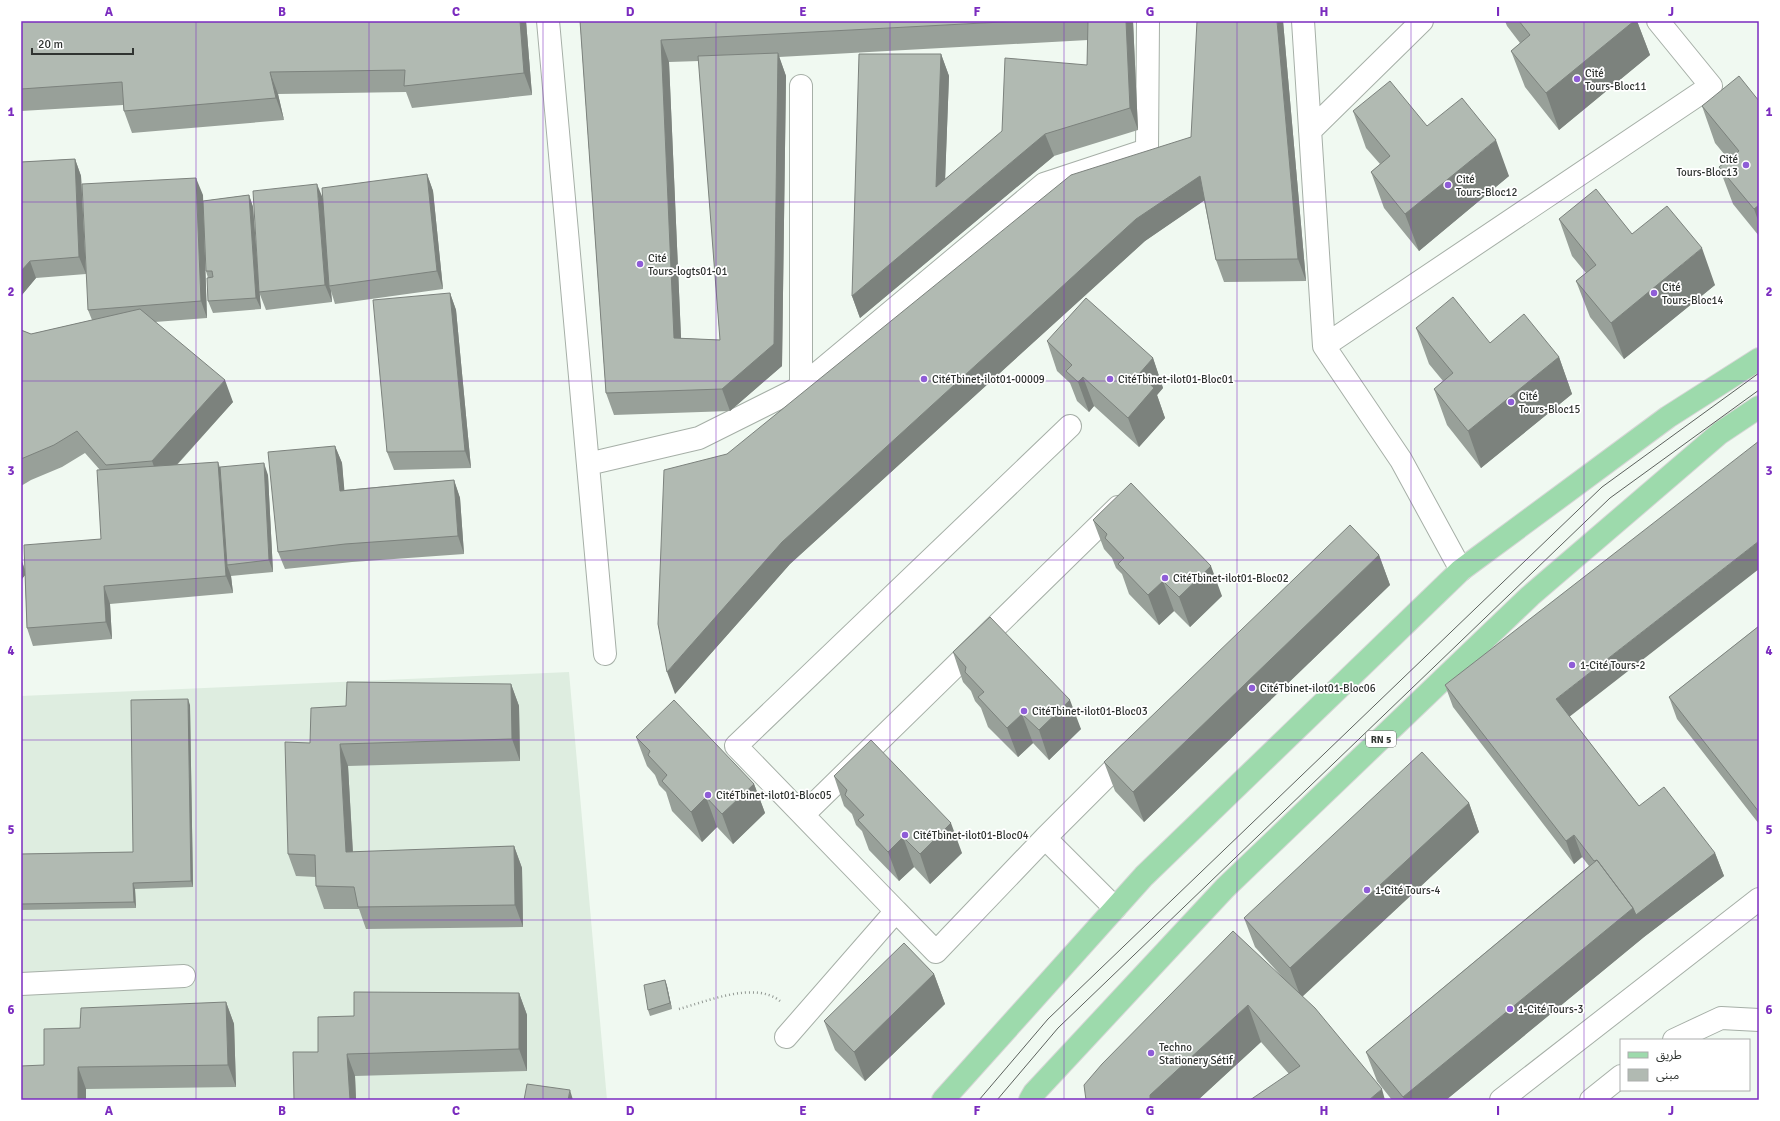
<svg xmlns="http://www.w3.org/2000/svg" width="1780" height="1121" viewBox="0 0 1780 1121" font-family="Signika,'Noto Sans Arabic',sans-serif">
	<style>
		.built { fill: #deede0 }
		.lines { fill: none; stroke-linecap: round; stroke-linejoin: round }
		.minor-casing { stroke: #a6afa7; stroke-width: 24 }
		.major-casing { stroke: #d6d6d6; stroke-width: 24 }
		.path { stroke: #929893; stroke-width: 2.5; stroke-dasharray: 1 3; stroke-linecap: butt }
		.minor { stroke: #fff; stroke-width: 22 }
		.major { stroke: #9ddaac; stroke-width: 22 }
		.tram { stroke: #5c615d; stroke-width: 1 }
		.wall { fill: #98a099; fill-rule: evenodd }
		.shaded-wall { fill: #7c827d }
		.building { fill: #b1bab2; stroke: #7c827d }
		.grid { fill: none; stroke: #7b2cbf; stroke-width: 1; stroke-opacity: 0.55 }
		.poi-dot { fill: #8f5dd7; stroke: #fff; stroke-width: 1.5 }
		.labels { text-anchor: middle; stroke-width: 3.5; stroke-linejoin: round; paint-order: stroke }
		.shield { fill: #fff; stroke: #6e716f; stroke-width: 1 }
		.shield-label { font-size: 10px; font-weight: bold; fill: #303431 }
		.poi-label { font-size: 11px; fill: #303431; stroke: #fff; text-anchor: start }
		.neatline { fill: none; stroke: #7b2cbf; stroke-width: 1.5 }
		.grid-label { font-size: 13px; text-anchor: middle; font-weight: bold; fill: #7b2cbf }
	</style>
	<rect width="100%" height="100%" fill="#f0f9f1"/>
	<!-- built -->
	<path class="built" d="M569,672l38,428h-586v-404z"/>
	<g class="lines">
		<!-- minor casing -->
		<g class="minor-casing">
			<path id="minor" d="M548,21l57,633
				M1303,21l21,325 77,114 60,110
				M1310,131l112,-110
				M1324,346l387,-260 -53,-65
				M801,387v-301
				M588,464l111,-26 102,-51 243,-203 103,-34 1,-129
				M803,815l315,-308
				M1045,838l85,-85
				M896,911l-160,-165 334,-320
				M21,984l163,-8
				M786,1037l110,-126 40,41 109,-114 70,70
				M1674,1040l47,-22 38,2
				M1501,1100l258,-201
				M1591,1100l30,-24"/>
		</g>
		<!-- major casing -->
		<g class="major-casing">
			<path id="major" d="M943,1100l201,-224 317,-306 207,-153 91,-58
				M1030,1100l4,-7 191,-205 305,-292 190,-163 39,-26"/>
		</g>
		<!-- path -->
		<path class="path" d="M679,1009c29,-8 76,-28 101,-8"/>
		<!-- minor -->
		<use href="#minor" class="minor"/>
		<!-- major -->
		<use href="#major" class="major"/>
		<!-- tram -->
		<path class="tram" d="M979,1100l69,-81 554,-532 157,-114
			M997,1100l61,-72 552,-530 149,-108"/>
	</g>
	<!-- wall -->
	<path class="wall" d="M21,21h505l6,74 -120,13 -6,-16 -128,2 6,26 -152,13 -8,-22 -1,-6 -102,6z
		M580,21h553l5,109 -84,26 -194,162 -8,-22 89,-242 8,22 -4,103 142,-114 1,-25 -309,17 7,19 -4,290 -52,45 -116,4 -8,-22zM699,61l21,279 -39,-2 -12,-276z
		M1283,21l23,260 -82,1 -8,-22 -12,-60 -59,41 -355,323 -115,130 52,-240 464,-317z
		M1505,21h132l13,34 -91,75 -34,-43 -14,-36 9,-8 -13,-17z
		M1759,101v135l-26,-32 -14,-37 10,-7 -14,-17 -13,-37z
		M1353,111l74,15 82,50 -90,75 -35,-43 -13,-36 9,-8 -14,-16z
		M75,159l6,17 5,98 -50,4 -15,18v-134z
		M427,174l6,17 10,98 -108,15 -4,-13 1,11 -66,8 -7,-18 2,17 -48,4 -5,-12v-23l-2,-7 -3,-59 4,106 -52,4 78,80 -56,63 43,2 48,8 5,97 -42,4 2,17 -123,11 2,35 -79,7 -6,-18 -2,-53 -4,5v-21l4,10 76,-30 -1,-69 -15,-17 -23,14 -31,13 -10,6v-156l10,4 61,-14 -4,-10 115,-115v6l46,-6 4,12 6,84 63,-93z
		M1559,219l73,15 83,51 -91,74 -34,-42 -14,-36 10,-8 -14,-17z
		M450,293l6,17 15,158 -77,2 -7,-18z
		M1416,328l143,29 13,37 -91,74 -34,-43 -13,-36 9,-8 -14,-17z
		M1047,341l106,17 10,30 -6,7 8,23 -26,29 -45,-41 -5,6 -12,-11 -7,-18 -13,-12z
		M335,446l7,17 2,27 110,-10 6,18 4,56 -112,8 -67,7 -7,-17z
		M1093,520l129,76 -32,31 -16,-16 -15,14 -30,-31 -7,-20 -6,-6 -4,-10 -8,-9z
		M1379,555l11,30 -246,237 -29,-31 -11,-29z
		M1759,626v198l-82,-105 -8,-22z
		M953,652l128,77 -32,31 -16,-17 -15,14 -30,-30 -7,-19 -6,-7 -4,-10 -8,-9z
		M511,684l8,22 1,55 -172,5 5,86 161,-6 8,22 1,59 -157,2 -7,-20h-35l-8,-23v-9l-20,-1 -8,-22 58,-148z
		M1445,685l125,32 69,89 76,47 9,23 -80,61 -198,163h-54l-15,-19 -11,-29 223,-186 -7,-9 -8,7 -121,-157z
		M190,705l3,182 -58,2 1,19 -115,2v-56l112,-2z
		M636,737l118,47 11,29 -32,31 -16,-17 -15,15 -30,-31 -6,-19 -7,-7 -4,-10 -8,-9z
		M834,776l128,77 -32,31 -16,-17 -15,14 -30,-31 -7,-19 -6,-6 -4,-11 -8,-8z
		M1469,803l10,29 -177,164 83,104 -96,-26 -28,-32 -63,58h-112l198,-121 -29,-32 -11,-29z
		M934,974l11,30 -80,77 -30,-31 -11,-29z
		M665,980l2,6 5,23 -22,7 -2,-6z
		M519,993l8,22v56l-172,5 1,24h-62l60,-84z
		M226,1002l8,22 2,63 -150,2v11h-65l23,-35 36,-37z"/>
	<!-- shaded-wall -->
	<path class="shaded-wall" d="M520,21h6l6,74 -8,-22z
		M1126,21h7l5,109 -8,-22z
		M1277,21h6l23,260 -8,-22z
		M1634,21h3l13,34 -91,75 -13,-37z
		M661,40l8,22 13,298 -8,-22z
		M778,53l8,23 -4,290 -52,45 -8,-22z
		M941,54l8,22 -5,133 -8,-22z
		M270,72l8,22 6,26 -8,-22z
		M1045,134l9,22 -194,162 -8,-22z
		M1496,140l13,36 -90,75 -14,-37z
		M75,159l6,17 5,98 -7,-17z
		M427,174l6,17 10,98 -6,-18z
		M1200,176l8,22 -63,43 -355,323 -115,130 -8,-22 115,-130 354,-323z
		M196,178l7,17 4,123 -6,-17z
		M317,184l7,17 5,85 2,5 1,11 -7,-17z
		M249,195l4,12 8,102 -5,-11z
		M1759,205v18l-5,-14z
		M1702,248l13,37 -91,74 -13,-36z
		M30,261l6,17 -15,18v-25z
		M450,293l6,17 15,158 -6,-17z
		M1559,357l13,37 -91,74 -13,-37z
		M1153,358l10,30 -6,7 8,23 -26,29 -11,-29 11,-44z
		M1083,377l11,29 -5,6 -11,-30z
		M225,380l8,22 -73,81 -8,-22z
		M335,446l7,17 4,45 -6,-17z
		M218,462l6,17 3,86 4,11 2,17 -7,-17z
		M264,463l4,12 5,97 -4,-12z
		M454,480l6,18 4,56 -6,-18z
		M1759,541v28l-195,152 -8,-22z
		M1379,555l11,30 -246,237 -11,-30z
		M21,559l5,15 -5,6z
		M1211,566l11,30 -32,31 -11,-30z
		M1163,581l11,30 -15,14 -11,-30z
		M104,586l6,18 2,35 -6,-17z
		M511,684l8,22 1,55 -8,-22z
		M188,699l2,6 3,182 -2,-6z
		M1070,700l11,29 -32,31 -10,-30z
		M1022,714l11,29 -15,14 -11,-29z
		M340,744l8,22 6,108 -8,-22z
		M754,784l11,29 -32,31 -11,-30z
		M706,797l11,30 -15,15 -11,-30z
		M1469,803l10,29 -178,166 -11,-30z
		M951,823l11,30 -32,31 -10,-30z
		M1574,835l8,22 -8,7 -8,-23z
		M903,837l11,30 -15,14 -11,-29z
		M514,846l8,22 1,59 -8,-22z
		M1715,853l9,23 -80,61 -198,163h-42l-1,-3 230,-189z
		M133,883l2,6 1,19 -2,-6z
		M934,974l11,30 -80,77 -11,-29z
		M665,980l2,6 5,23 -2,-6z
		M519,993l8,22v56l-8,-22z
		M226,1002l8,22 2,63 -8,-22z
		M1248,1005l13,37 -63,58h-48v-5z
		M347,1054l8,22 1,24h-6z
		M78,1067l8,22v11h-8z
		M1382,1089l3,11h-16z
		M570,1090l3,10h-5z"/>
	<!-- building -->
	<path class="building" d="M21,21h499l4,52 -120,13 1,-16 -135,2 6,26 -152,13 -2,-29 -101,7z
		M580,21h441l-360,19 13,298 46,2 -22,-284 80,-3 -4,291 -52,45 -116,4z
		M1088,21h38l4,87 -85,26 -193,162 7,-242h82l-5,133 66,-56 3,-73 82,7z
		M1197,21h80l21,238 -82,1 -16,-84 -64,43 -354,323 -115,130 -9,-48 6,-154 63,-16 344,-279 120,-38z
		M1519,21h115l-88,72 -35,-42 19,-16z
		M1739,76l20,25v104l-5,4 -35,-42 20,-16 -37,-45z
		M1390,81l37,45 35,-28 34,42 -91,74 -34,-42 19,-16 -37,-45z
		M75,159l4,98 -49,4 -9,10v-109z
		M427,174l10,97 -108,15 -7,-98z
		M196,178l5,123 -113,9 -6,-126z
		M317,184l8,101 -66,7 -6,-101z
		M1596,189l36,45 35,-28 35,42 -91,75 -35,-42 20,-16 -37,-46z
		M249,195l7,103 -48,3 -1,-23 6,-1 -1,-6h-6l-3,-70z
		M450,293l15,158 -78,1 -14,-152z
		M1453,297l37,46 34,-29 35,43 -91,74 -34,-42 19,-16 -37,-45z
		M1086,298l67,60 -14,16 15,14 -26,30 -45,-41 -5,5 -12,-11 6,-6 -25,-24z
		M140,309l85,71 -73,81 -46,4 -29,-34 -23,14 -33,14v-129l10,4z
		M1759,441v100l-203,158 83,107 25,-19 51,66 -79,62 -3,-7 -36,-48 -3,1 -20,-26 -8,6 -121,-156z
		M335,446l5,45 114,-11 4,56 -113,8 -67,8 -10,-100z
		M218,462l8,114 -122,10 2,36 -79,6 -3,-83 77,-6 -4,-69z
		M264,463l5,97 -42,5 -7,-98z
		M1131,483l80,83 -32,31 -16,-16 -15,14 -30,-31 6,-6 -19,-20 2,-4 -14,-14z
		M1350,525l29,30 -246,237 -29,-30z
		M990,617l80,83 -31,30 -17,-16 -15,14 -29,-31 6,-5 -19,-20 1,-5 -13,-15z
		M1759,626v186l-90,-115z
		M347,682l164,2 1,55 -172,5 6,108 168,-6 1,59 -157,2 -4,-20 -38,-1 -1,-31 -27,-1 -3,-112 25,1 1,-35 35,-2z
		M188,699l3,182 -58,2 1,19 -113,2v-50l112,-2 -2,-152z
		M674,700l80,84 -32,30 -16,-17 -15,15 -29,-31 5,-6 -19,-20 2,-4 -14,-14z
		M871,740l80,83 -31,31 -17,-17 -15,15 -30,-32 6,-5 -19,-20 2,-5 -13,-14z
		M1422,752l47,51 -179,165 -46,-50z
		M1597,860l36,48 -230,189 -37,-45z
		M1233,931l82,77 67,81 -13,11h-119l50,-34 -52,-61 -98,90v5h-64l-2,-15 18,-21z
		M904,943l30,31 -80,78 -30,-31z
		M665,980l5,23 -22,7 -4,-25z
		M354,992l165,1v56l-172,5 3,46h-56l-1,-48h25v-35l36,-1z
		M226,1002l2,63 -150,2v33h-57v-34l23,-1v-36l36,-1 1,-20z
		M527,1084l43,6 -2,10h-44z"/>
	<!-- grid -->
	<path class="grid" d="M196,21v1079M369,21v1079M543,21v1079M716,21v1079M890,21v1079M1064,21v1079M1237,21v1079M1411,21v1079M1584,21v1079M21,202h1738M21,381h1738M21,560h1738M21,740h1738M21,920h1738"/>
	<!-- markers -->
	<g class="poi-dot">
		<circle cx="1577" cy="79" r="4"/>
		<circle cx="1746" cy="165" r="4"/>
		<circle cx="1448" cy="185" r="4"/>
		<circle cx="640" cy="264" r="4"/>
		<circle cx="1654" cy="293" r="4"/>
		<circle cx="924" cy="379" r="4"/>
		<circle cx="1110" cy="379" r="4"/>
		<circle cx="1511" cy="402" r="4"/>
		<circle cx="1165" cy="578" r="4"/>
		<circle cx="1572" cy="665" r="4"/>
		<circle cx="1252" cy="688" r="4"/>
		<circle cx="1024" cy="711" r="4"/>
		<circle cx="708" cy="795" r="4"/>
		<circle cx="905" cy="835" r="4"/>
		<circle cx="1367" cy="890" r="4"/>
		<circle cx="1510" cy="1009" r="4"/>
		<circle cx="1151" cy="1053" r="4"/>
	</g>
	<g class="labels">
		<!-- shield labels -->
		<rect class="shield" x="1366" y="731" width="30" height="16" rx="3"/>
		<g class="shield-label">
			<text x="1381" y="743">RN 5</text>
		</g>
		<!-- poi labels -->
		<g class="poi-label">
			<text x="1585" y="77">Cité<tspan x="1585" dy="13">Tours-Bloc11</tspan></text>
			<text x="1738" y="163" text-anchor="end">Cité<tspan x="1738" dy="13">Tours-Bloc13</tspan></text>
			<text x="1456" y="183">Cité<tspan x="1456" dy="13">Tours-Bloc12</tspan></text>
			<text x="648" y="262">Cité<tspan x="648" dy="13">Tours-logts01-01</tspan></text>
			<text x="1662" y="291">Cité<tspan x="1662" dy="13">Tours-Bloc14</tspan></text>
			<text x="932" y="383">CitéTbinet-ilot01-00009</text>
			<text x="1118" y="383">CitéTbinet-ilot01-Bloc01</text>
			<text x="1519" y="400">Cité<tspan x="1519" dy="13">Tours-Bloc15</tspan></text>
			<text x="1173" y="582">CitéTbinet-ilot01-Bloc02</text>
			<text x="1580" y="669">1-Cité Tours-2</text>
			<text x="1260" y="692">CitéTbinet-ilot01-Bloc06</text>
			<text x="1032" y="715">CitéTbinet-ilot01-Bloc03</text>
			<text x="716" y="799">CitéTbinet-ilot01-Bloc05</text>
			<text x="913" y="839">CitéTbinet-ilot01-Bloc04</text>
			<text x="1375" y="894">1-Cité Tours-4</text>
			<text x="1518" y="1013">1-Cité Tours-3</text>
			<text x="1159" y="1051">Techno<tspan x="1159" dy="13">Stationery Sétif</tspan></text>
		</g>
	</g>
	<!-- border -->
	<rect width="1780" height="1121" fill="none" stroke="#ffffff" stroke-width="44"/>
	<!-- legend -->
	<rect x="1620" y="1039" width="130" height="52" fill="#ffffff" stroke="#acaead"/>
	<rect x="1628" y="1052" width="20" height="6" fill="#9ddaac" stroke="#acaead"/>
	<text x="1656" y="1059" font-size="12" fill="#303431">طريق</text>
	<rect x="1628" y="1069" width="20" height="12" fill="#b1bab2" stroke="#acaead"/>
	<text x="1656" y="1079" font-size="12" fill="#303431">مبنى</text>
	<!-- scale -->
	<path d="M32 48v6h101v-6" fill="none" stroke="#303431" stroke-width="2"/>
	<text x="38" y="48" font-size="12" fill="#303431" stroke="#ffffff" stroke-width="3" paint-order="stroke">20 m</text>
	<rect x="22" y="22" width="1736" height="1077" class="neatline"/>
	<g class="grid-label">
		<text x="109" y="16">A</text>
		<text x="282" y="16">B</text>
		<text x="456" y="16">C</text>
		<text x="630" y="16">D</text>
		<text x="803" y="16">E</text>
		<text x="977" y="16">F</text>
		<text x="1150" y="16">G</text>
		<text x="1324" y="16">H</text>
		<text x="1498" y="16">I</text>
		<text x="1671" y="16">J</text>
		<text x="11" y="116">1</text>
		<text x="1769" y="116">1</text>
		<text x="11" y="296">2</text>
		<text x="1769" y="296">2</text>
		<text x="11" y="475">3</text>
		<text x="1769" y="475">3</text>
		<text x="11" y="655">4</text>
		<text x="1769" y="655">4</text>
		<text x="11" y="834">5</text>
		<text x="1769" y="834">5</text>
		<text x="11" y="1014">6</text>
		<text x="1769" y="1014">6</text>
		<text x="109" y="1115">A</text>
		<text x="282" y="1115">B</text>
		<text x="456" y="1115">C</text>
		<text x="630" y="1115">D</text>
		<text x="803" y="1115">E</text>
		<text x="977" y="1115">F</text>
		<text x="1150" y="1115">G</text>
		<text x="1324" y="1115">H</text>
		<text x="1498" y="1115">I</text>
		<text x="1671" y="1115">J</text>
	</g>
</svg>
